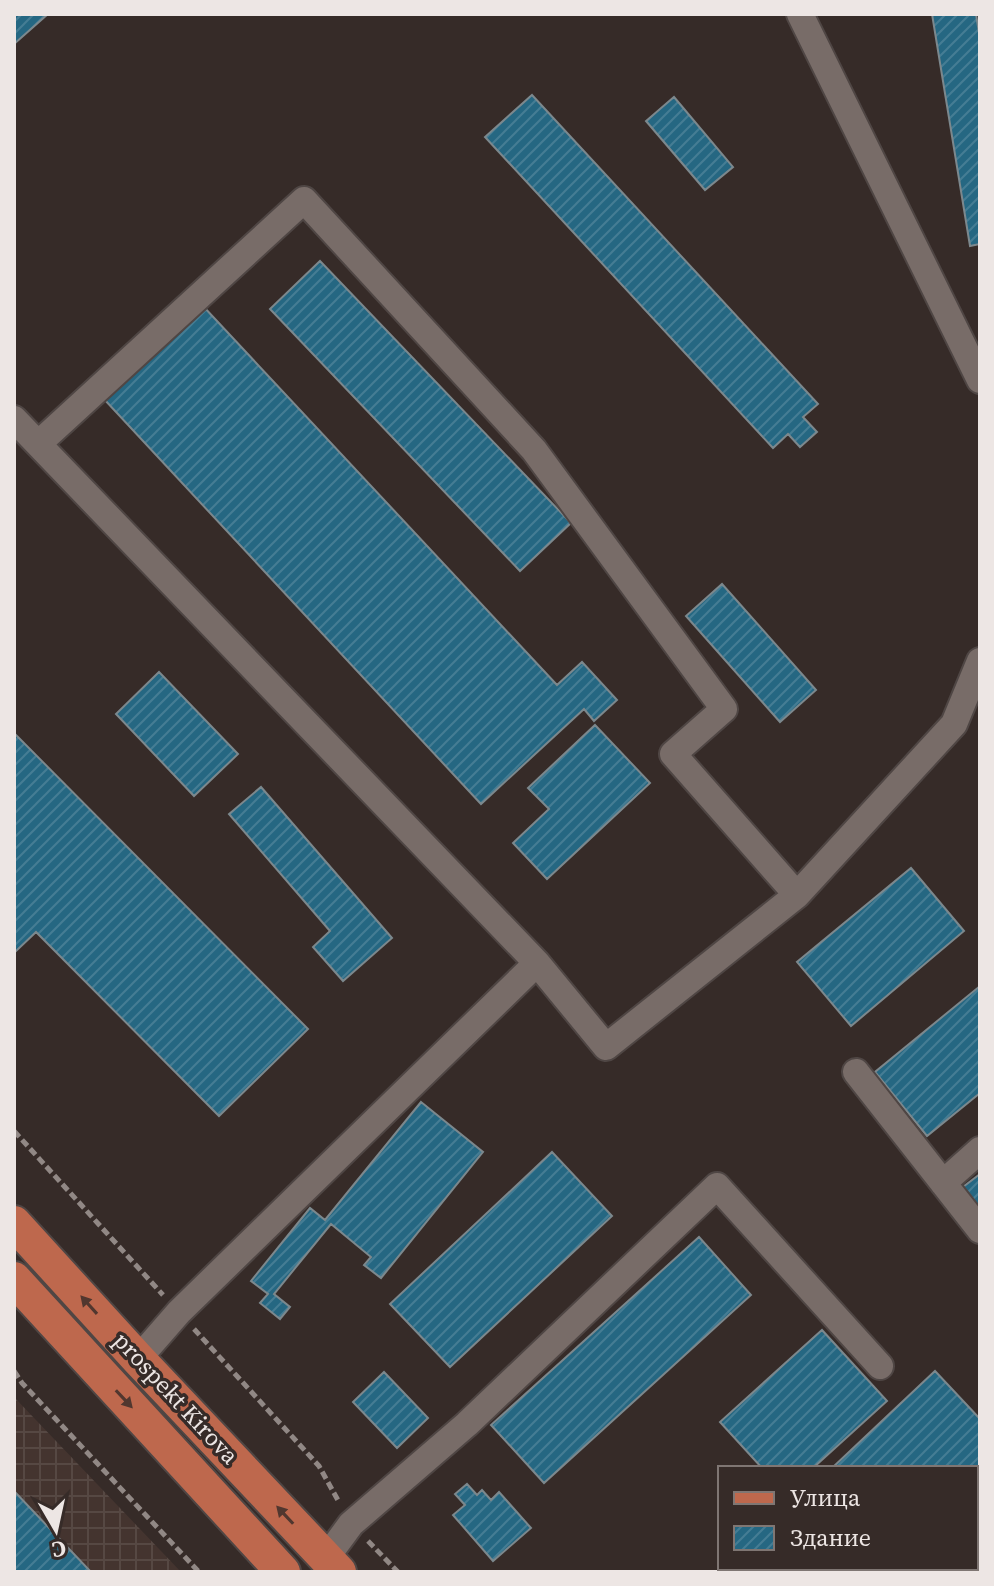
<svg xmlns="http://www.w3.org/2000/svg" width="994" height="1586" viewBox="0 0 994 1586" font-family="'Source Serif 4',serif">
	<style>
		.industrial { fill: url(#industrial-grid) }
		.building { fill: url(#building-hatch); stroke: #7c888d; stroke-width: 2 }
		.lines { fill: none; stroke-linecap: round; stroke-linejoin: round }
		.minor-casing { stroke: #4f4644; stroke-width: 30 }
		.major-casing { stroke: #4f4644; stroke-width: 38 }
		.path { stroke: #918885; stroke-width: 5; stroke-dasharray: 8 4; stroke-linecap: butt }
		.minor { stroke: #786c68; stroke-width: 26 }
		.major { stroke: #be684d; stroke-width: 34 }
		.oneway { fill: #51372f }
		.labels { text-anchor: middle; stroke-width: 7; stroke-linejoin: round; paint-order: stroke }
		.street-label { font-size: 24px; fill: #ede6e4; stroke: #362b28 }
	</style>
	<defs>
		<pattern id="industrial-grid" width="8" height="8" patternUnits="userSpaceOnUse" patternTransform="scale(2)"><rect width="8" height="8" fill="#44342f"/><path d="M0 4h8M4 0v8" fill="none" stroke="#564843"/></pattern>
		<pattern id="building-hatch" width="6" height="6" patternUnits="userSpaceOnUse" patternTransform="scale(2)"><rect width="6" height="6" fill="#256782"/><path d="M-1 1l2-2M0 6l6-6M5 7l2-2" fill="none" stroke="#457d94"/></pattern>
	</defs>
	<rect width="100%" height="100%" fill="#362b28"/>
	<!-- industrial -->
	<path class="industrial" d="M14,1397l167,175h-167z"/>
	<!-- building -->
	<path class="building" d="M14,14h34l-34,30z
		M932,14h44l4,25v205l-10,2z
		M532,95l286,309 -15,13 14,15 -17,15 -12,-13 -15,14 -288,-311z
		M674,97l59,70 -28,23 -59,-69z
		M320,261l251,262 -51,48 -250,-262z
		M202,305l355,380 25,-23 35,38 -23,21 -10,-12 -103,95 -378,-406z
		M722,584l94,106 -36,32 -94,-106z
		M159,672l79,82 -44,42 -78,-82z
		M595,725l55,58 -103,96 -34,-36 36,-34 -21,-21z
		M14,733l294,296 -89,87 -183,-184 -22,21z
		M261,787l131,151 -49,43 -30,-34 17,-16 -101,-117z
		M911,868l53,63 -113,95 -54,-64z
		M980,986v107l-53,43 -52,-64z
		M421,1102l62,50 -102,126 -17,-13 7,-8 -40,-33 -57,70 16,13 -10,12 -20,-16 8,-9 -17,-13 59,-73 15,12z
		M552,1152l60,64 -162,151 -60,-63z
		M980,1174v43l-21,-27z
		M699,1237l52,58 -207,188 -53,-58z
		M822,1330l65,71 -74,67h-51l-42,-46z
		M935,1371l45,48v54l-4,3v-8h-144z
		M384,1372l44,46 -31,30 -44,-46z
		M467,1484l10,11 5,-5 9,10 8,-8 32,36 -38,33 -40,-46 12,-10 -10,-11z
		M14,1491l77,81h-77z
		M980,1526v46h-52l4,-4h44v-38z
		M726,1568h153l-5,4h-152z"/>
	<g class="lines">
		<!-- minor casing -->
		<g class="minor-casing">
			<path id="minor" d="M800,14l180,366
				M14,419l523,544 -358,349 -41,47
				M38,444l266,-244 230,250 190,259 -51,45 124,141 -191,152 -69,-84
				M797,895l157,-171 26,-63
				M856,1072l124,158
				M943,1183l37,-33
				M326,1558l25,-34 116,-100 250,-238 163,180"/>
		</g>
		<!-- major casing -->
		<g class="major-casing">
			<path id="major" d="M14,1223l124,136 201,213
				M14,1279l269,293"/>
		</g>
		<!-- path -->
		<path class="path" d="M14,1131l149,164
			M194,1329l125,137 20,36
			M14,1371l8,12 177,189
			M368,1541l30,31"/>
		<!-- minor -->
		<use href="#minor" class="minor"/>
		<!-- major -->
		<use href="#major" class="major"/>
	</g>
	<!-- one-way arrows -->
	<defs><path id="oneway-solid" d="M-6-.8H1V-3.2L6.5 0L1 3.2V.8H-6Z" transform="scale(2)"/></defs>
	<g class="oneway">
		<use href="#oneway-solid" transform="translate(89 1305) rotate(-132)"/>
		<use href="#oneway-solid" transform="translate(124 1399) rotate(47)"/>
		<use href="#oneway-solid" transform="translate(285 1515) rotate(-133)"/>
	</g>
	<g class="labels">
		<!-- street labels -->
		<g class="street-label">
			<text transform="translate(176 1398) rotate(47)" y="8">prospekt Kirova</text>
		</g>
	</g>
	<!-- border -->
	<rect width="994" height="1586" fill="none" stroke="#ede6e4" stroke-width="32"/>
	<!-- legend -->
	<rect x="718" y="1466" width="260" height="104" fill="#362b28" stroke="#7f7673" stroke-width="2"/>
	<rect x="734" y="1492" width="40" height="12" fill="#be684d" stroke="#7f7673" stroke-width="2"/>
	<text x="790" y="1506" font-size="24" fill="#ede6e4">Улица</text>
	<rect x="734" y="1526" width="40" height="24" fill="url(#building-hatch)" stroke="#7f7673" stroke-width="2"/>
	<text x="790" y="1546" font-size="24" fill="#ede6e4">Здание</text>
	<!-- north arrow -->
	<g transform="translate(56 1530) rotate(171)" stroke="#362b28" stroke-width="6" paint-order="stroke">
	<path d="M0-6L14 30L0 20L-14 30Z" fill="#ede6e4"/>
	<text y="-12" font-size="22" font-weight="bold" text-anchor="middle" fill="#ede6e4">С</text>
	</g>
</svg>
